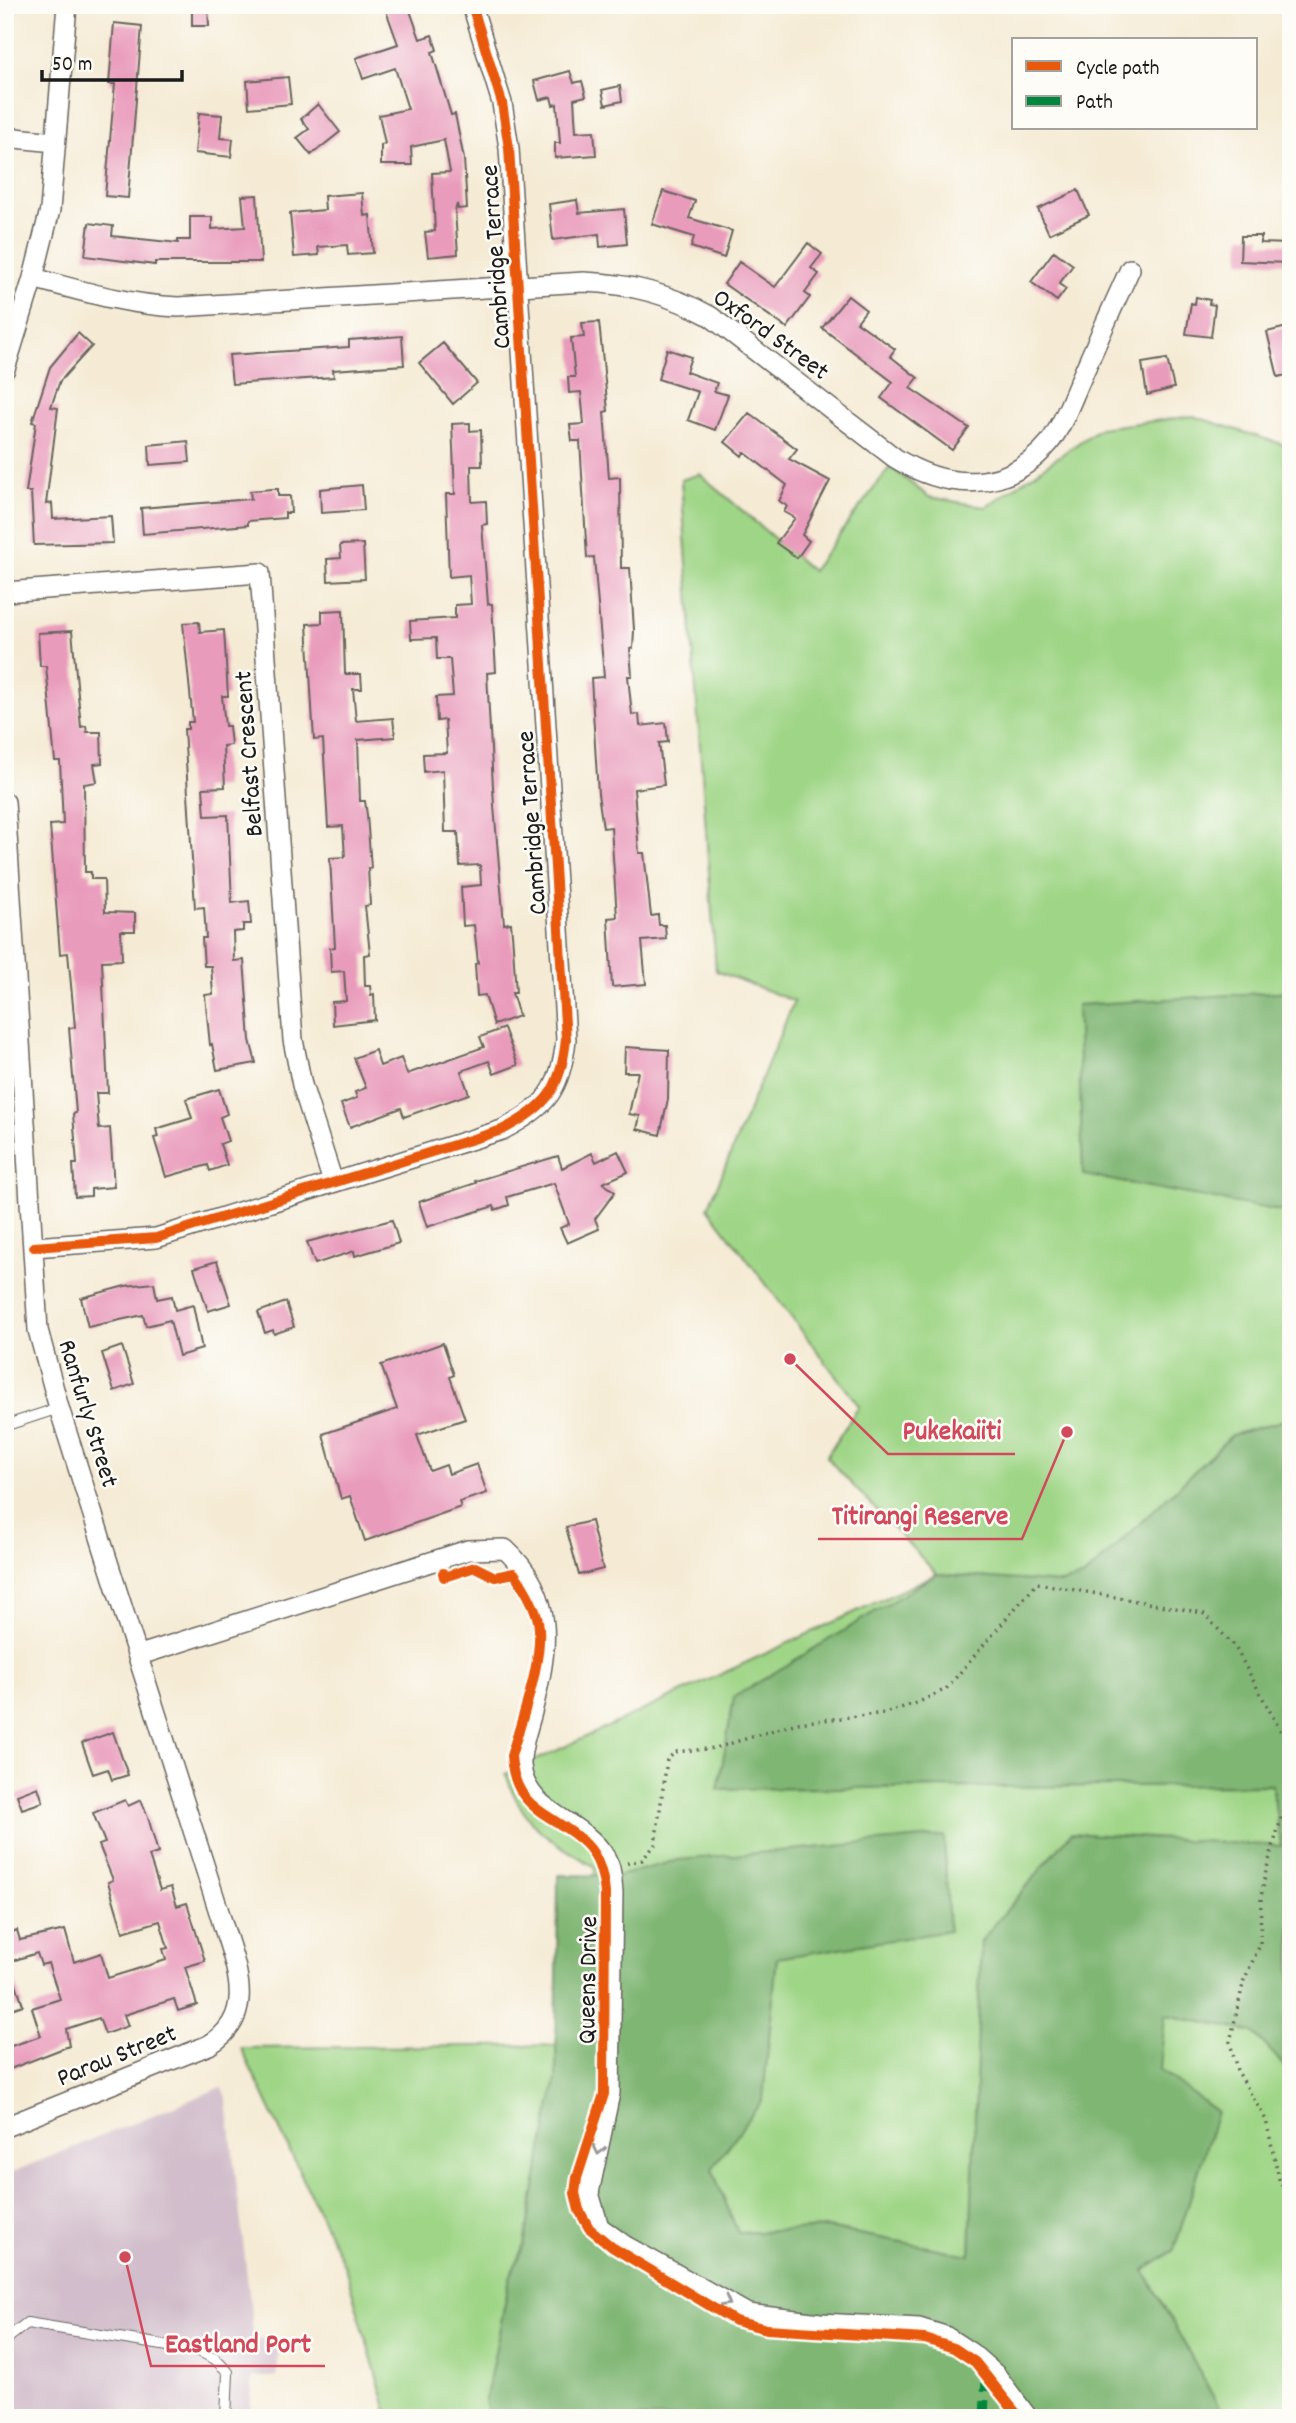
<svg xmlns="http://www.w3.org/2000/svg" width="1296" height="2423" viewBox="0 0 1296 2423" font-family="Dekko,sans-serif">
	<style>
		.industrial { fill: #d1bdcb }
		.green { fill: #9fd586; stroke: #5e7851; stroke-width: 2 }
		.forest { fill: #7fb673; stroke: #4e6948; stroke-width: 2 }
		.building { fill: #e99bbc }
		.lines { fill: none; stroke-linecap: round; stroke-linejoin: round }
		.lane-casing { stroke: #68645d; stroke-width: 12 }
		.street-casing { stroke: #68645d; stroke-width: 22 }
		.path { stroke: #68645d; stroke-width: 3.5; stroke-dasharray: 2 5; stroke-linecap: butt }
		.lane { stroke: #fff; stroke-width: 10 }
		.street { stroke: #fff; stroke-width: 19 }
		.quiet { stroke: #00873e; stroke-width: 9; stroke-dasharray: 18 9; stroke-linecap: butt }
		.cycleway-casing { stroke: #fdfcf7; stroke-width: 15 }
		.cycleway { stroke: #e8590c; stroke-width: 10 }
		.oneway { stroke: #999 }
		.labels { text-anchor: middle; stroke-width: 5; stroke-linejoin: round; paint-order: stroke }
		.street-label { font-size: 26px; fill: #1c1c1c; stroke: #fdfcf7 }
		.leader { fill: none; stroke: #d1495b; stroke-width: 2.5 }
		.callout-dot { fill: #d1495b; stroke: #fdfcf7; stroke-width: 2.5 }
		.callout-label { font-size: 28px; text-anchor: middle; font-weight: bold; fill: #d1495b; stroke: #fdfcf7; stroke-width: 5; stroke-linejoin: round; paint-order: stroke }
	</style>
	<rect width="100%" height="100%" fill="#fdfcf7"/>
	<filter id="ink" filterUnits="userSpaceOnUse"><feTurbulence type="fractalNoise" baseFrequency=".0143" numOctaves="2"/><feDisplacementMap in="SourceGraphic" scale="14" xChannelSelector="R" yChannelSelector="G"/><feConvolveMatrix kernelMatrix="1 2 1 2 8 2 1 2 1" color-interpolation-filters="sRGB"/></filter>
	<filter id="wash" filterUnits="userSpaceOnUse"><feTurbulence type="fractalNoise" baseFrequency=".00686" numOctaves="4" result="noise"/><feDisplacementMap in="SourceGraphic" scale="28" xChannelSelector="R" yChannelSelector="G"/><feGaussianBlur stdDeviation="1.57" result="paint"/><feColorMatrix in="noise" values="0 0 0 0 0 0 0 0 0 0 0 0 0 0 0 0 0 1.4 0 .05"/><feComposite in="paint" operator="in"/></filter>
	<g filter="url(#wash)">
		<rect width="100%" height="100%" fill="#f5ebd5"/>
		<!-- industrial -->
		<path class="industrial" d="M222,2087l5,14 27,237 25,1 -2,38h-24l-4,41h-244v-243z"/>
		<!-- green -->
		<path class="green" d="M1193,416l98,31v1971h-902l-44,-151 -104,-219 350,-3 4,-178c-44,-27 -73,-40 -89,-93l431,-200 -111,-117 33,-51 -151,-198 86,-207 -78,-30 -35,-491 19,-6 112,97 78,-104 39,30 57,10 114,-79z"/>
		<!-- forest -->
		<path class="forest" d="M1291,991v222l-208,-38 -6,-170z
			M1291,1418v655l-38,-41 -88,-17 -5,55 57,42 -43,138 -30,20 81,148h-735l-5,-16 25,-125 14,-32 32,-167 2,-203 60,1 60,-16 266,-24 5,95 -172,27 -14,141 -51,70 26,64 90,-5 142,27 11,-314 90,-108 210,13 -9,-61 -554,4 16,-92 203,-123 124,9 23,-6 148,-142z"/>
		<g id="blocks">
			<!-- building -->
			<path class="building" d="M384,5h24l12,34 12,-4 5,15 -5,2 19,63 4,-1 9,45 3,49 -9,1 -1,-5 -2,7 3,43 -30,3 -3,-25 10,-1 -3,-58 18,-1 -6,-32 -33,7 1,18h-31v-20l4,-1 -6,-29 29,-6 -13,-41 -32,11 -7,-21 42,-14z
				M208,7l1,19h-17v-18z
				M114,23l28,3 -14,172 -23,-2 10,-112h-6z
				M570,71l4,12 8,-2 4,15 -12,3 2,33 18,-1 2,24 -41,3v-15h5l-3,-39 -4,1 -2,-8 -12,3 -5,-19z
				M288,77l3,27 -42,4 -2,-27z
				M620,86l2,15 -17,4 -3,-15z
				M318,104l22,28 -29,23 -14,-17 12,-9 -8,-10z
				M199,113l23,2 -2,23 13,1 -2,18 -36,-4z
				M1078,190l11,25 -40,19 -11,-25z
				M663,191l32,10 -6,17 43,13 -8,27 -33,-11 3,-10 -42,-13z
				M362,193l2,23 6,-1 3,38 -25,2 -1,-10 -29,2 1,8 -25,2 -4,-44 35,-3 -1,-14z
				M257,195l4,67h-106v3l-70,-9 4,-33 24,3 -1,10 66,7v-3h12v-23h22v12l33,-2 -3,-31z
				M577,200l2,13 45,-4 3,35 -27,3 -1,-13 -46,6 -4,-36z
				M1241,236h20v7l28,1v19l-49,-2z
				M808,243l14,11 -11,14 8,6 -14,19 5,4 -23,31 -63,-44 15,-22 36,25z
				M1054,251l19,14 -14,19 7,5 -9,12 -26,-19z
				M848,296l18,14 -9,12 38,27 -5,7 28,22 -8,10 59,40 -17,22 -71,-52 12,-16 -71,-54z
				M1196,297l14,3 -1,4 6,1 -4,32 -25,-3 5,-31 4,1z
				M599,322l9,89 -4,1 5,66 11,-1 1,91h9l4,62 -1,18 -3,1 2,27h-4l4,39 7,-1 1,12 26,-3 2,19 -9,1 5,42 -30,4 5,64h5l7,63 7,-1 1,10h6l1,14 -24,2 4,43 -34,3 -4,-69 9,-1 -6,-90 -8,1 -5,-34 -7,-116 13,-1 -10,-120 -7,1 -7,-117h-8l-2,-16 14,-1 -3,-32 -12,1 -1,-16h7l-4,-39 13,-1 -2,-14z
				M1291,326v48l-13,3 -11,-45z
				M78,333l14,13 -32,35 -9,26 7,1 -12,96 6,-1 1,16 58,-3 2,27 -79,2 -3,-53h-5l10,-69 -4,-1 18,-55z
				M402,336l2,29 -71,5 1,7 -102,7 -3,-29 120,-8v-7z
				M443,343l34,40 -24,21 -34,-41z
				M667,349l24,8 -5,15 31,11 -3,8 14,4 -13,35 -27,-10 10,-28 -40,-13z
				M1167,359l7,29 -27,7 -5,-32z
				M749,413l48,36 -8,10 41,22 -28,54 7,6 -12,17 -21,-15 19,-25 -11,-6 3,-6 -8,-5 8,-16 -43,-33 -2,4 -17,-14z
				M470,423v8l11,-1 1,36h-11l1,36 14,-1 1,23 -5,1 6,79h4l4,68 -9,1 7,133 10,118 7,-1 2,23 3,47h-4l7,23 -25,9 -9,-30 -8,1 -2,-32 3,-1 -4,-38 -11,1 -2,-39 20,-2 -1,-20 -20,1 -2,-34h-13l-2,-62 -19,2 -1,-18 24,-1 -2,-33 -8,1 -1,-24 17,-1 -3,-37h-13l-1,-21 -25,1 -1,-18 45,-3v-13l16,-1 -2,-29 -20,2 -3,-83h9l-3,-70z
				M188,441l2,21 -40,3 -1,-20z
				M362,485l2,25 -43,3 -1,-24z
				M272,489h6v7h12l1,17h-6v5l-37,3v4l-105,9 -2,-26 110,-9 -1,-8z
				M363,544l2,35 -37,2 -1,-22 14,-1 -1,-13z
				M343,610l2,64h16l1,15h-9l3,32 37,-3 2,19 -37,3 2,61h5l2,14 4,53h-3l2,37 -5,1 5,48 -6,1 1,31h5l1,9 3,-1 1,26 -42,5 -1,-23 14,-1 -2,-30 -13,1 -1,-24 5,-1 -5,-89 15,-1 -2,-31 -15,1 -5,-88 -9,1 -7,-116 15,-1v-12z
				M199,622l1,10 24,-2 4,66h-6l3,30h4l2,19 -8,1 2,41 -22,1 2,28 23,-1 4,88 17,-2 2,23h-8v7l-10,1 1,29 10,-1 6,80 6,23 -39,7 -5,-26 -2,1 -5,-50 8,-1 -2,-28h-7l-2,-28h4l-2,-31 -9,1 -11,-179h4v-7h5l-10,-99z
				M72,631l9,96 5,-1 1,6h14l1,31 -8,1 3,18 -13,2 1,88h6v7h13l1,33 30,1v18h-14l1,29 -20,1 6,132h-12l3,36 11,-1 4,59 -23,2v7l-16,1 -2,-33h4l-4,-50 3,-1 -7,-85 6,-1 -7,-74 -8,1 -10,-129 13,-1 -3,-63h-5l-9,-95h-6l-2,-33z
				M504,1028l14,37 -24,9 -5,-13 -28,10 8,23 -65,23 -3,-9 -51,19 -9,-23 16,-6 -2,-6 11,-4 -12,-30 21,-8 5,16 21,-8 6,16 77,-27 -4,-10z
				M625,1047l44,3 -1,49 -8,36 -23,-6 3,-13 -11,-2 9,-42h-14z
				M219,1089l8,25 -7,3 8,24 -8,3 7,21 -17,6 -2,-6 -42,12 -12,-39 4,-1 -2,-8 36,-11 -6,-19z
				M618,1151l10,21 -25,11 12,9 -20,27 4,10 -32,14 -7,-15 9,-4 -15,-41 -47,14 2,8 -14,5 -1,-4 -67,21 -8,-25 57,-19 -1,-2 83,-25 4,12 30,-15 4,9z
				M392,1220l7,23 -44,13 -1,-5 -39,13 -8,-22z
				M217,1261l14,43 -23,7 -14,-43z
				M154,1283l3,16 15,-3 3,14 18,-5 9,44 -23,7 -9,-36 -24,6 -3,-11 -55,12 -7,-29 44,-12z
				M286,1302l8,25 -20,7 -1,-4 -8,3 -7,-21z
				M443,1343l11,32 -4,2 15,42 -48,16 13,36 16,-6 3,9 28,-10 10,29 -28,9 2,5 -96,34 -15,-45 -9,3 -18,-65 74,-25 -16,-44z
				M122,1346l12,38 -20,7 -12,-38z
				M591,1521l12,48 -24,6 -13,-48z
				M113,1732l15,43 -16,5 -4,-11 -15,5 -11,-31z
				M38,1787l5,15 -21,7 -5,-14z
				M125,1800l3,6 13,-6 7,17 10,36 -9,3 11,34 11,-3 6,19 10,-3 18,58 -20,6 12,38 -19,6 -4,-12 -50,16 4,11 -23,8 -6,-16 -33,11 3,17 -64,25v-23l36,-12 -9,-28 28,-9 -12,-36 -7,2 -4,-12 -28,9 14,43 -18,6v-77l12,-4 3,10 45,-10 9,32 27,-9 7,25 58,-18 -3,-11 5,-1 -8,-27 -37,11 -15,-50 5,-2 -14,-35 6,-2 -12,-30z"/>
		</g>
	</g>
	<g filter="url(#ink)">
		<use href="#blocks" fill-opacity="0" stroke="#68645d" stroke-width="2"/>
		<g class="lines">
			<!-- lane casing -->
			<g class="lane-casing">
				<path id="lane" d="M7,1425l52,-17
					M5,2344l4,-7 18,-14 172,28 16,8 13,13 -2,46"/>
			</g>
			<!-- street casing -->
			<g class="street-casing">
				<path id="street" d="M5,137l50,5
					M33,278c49,13 95,27 145,29l406,-25c47,2 85,12 126,34l185,142c52,32 111,36 154,-15 14,-18 22,-42 31,-62 16,-37 33,-75 50,-112
					M5,369l28,-91 17,-68 17,-205
					M5,592l255,-19 33,467 9,45 31,97
					M5,802l33,528 21,78 161,507c13,46 41,99 -11,130l-204,82
					M34,1247l122,-9 346,-108c45,-23 59,-41 64,-91l-57,-891 -7,-45 -30,-98
					M140,1655l328,-105 37,-1c52,48 43,100 27,163 -4,16 -12,36 -11,53 4,52 70,55 88,100 3,8 3,19 4,27l-3,201 -21,100 10,34 25,18 124,69 72,9 99,5 26,8 26,17 25,22 32,43"/>
			</g>
			<!-- path -->
			<path class="path" d="M1291,1784l-25,87 -5,26 -1,48 -16,35 -14,62 7,28 29,50 14,63 11,13
				M627,1863l15,-3 13,-15 12,-85 8,-8 41,-4 81,-25 88,-10 34,-11 27,-13 91,-106 166,30 32,34 56,103"/>
			<!-- lane -->
			<use href="#lane" class="lane"/>
			<!-- street -->
			<use href="#street" class="street"/>
			<!-- quiet -->
			<path class="quiet" d="M984,2418l2,-42"/>
			<!-- cycleway casing -->
			<g class="cycleway-casing">
				<path id="cycleway" d="M34,1247l122,-9 346,-108c45,-23 59,-41 64,-91l-57,-891 -7,-45 -30,-98
					M443,1573l1,4 31,-10 20,10 19,-4c9,12 19,30 23,44 10,34 -16,105 -26,139 4,58 43,56 75,88 13,13 17,31 19,49l-1,201 -27,84 -2,15 4,17 10,18 23,19 123,74 32,8 158,10 29,9 21,14 45,56"/>
			</g>
			<!-- cycleway -->
			<use href="#cycleway" class="cycleway"/>
		</g>
		<!-- one-way arrows -->
		<defs><path id="oneway-chevron" d="M-2-3.5L2.5 0L-2 3.5" fill="none" stroke-width="1.6" stroke-linecap="round" stroke-linejoin="round" transform="scale(1.75)"/></defs>
		<g class="oneway">
			<use href="#oneway-chevron" transform="translate(599 2150) rotate(102)"/>
			<use href="#oneway-chevron" transform="translate(726 2302) rotate(29)"/>
		</g>
	</g>
	<g class="labels">
		<!-- street labels -->
		<g class="street-label">
			<text transform="translate(494 257) rotate(-94)" y="9">Cambridge Terrace</text>
			<text transform="translate(772 333) rotate(36)" y="9">Oxford Street</text>
			<text transform="translate(247 754) rotate(-94)" y="9">Belfast Crescent</text>
			<text transform="translate(530 823) rotate(-94)" y="9">Cambridge Terrace</text>
			<text transform="translate(90 1413) rotate(73)" y="9">Ranfurly Street</text>
			<text transform="translate(586 1980) rotate(-89)" y="9">Queens Drive</text>
			<text transform="translate(116 2054) rotate(-22)" y="9">Parau Street</text>
		</g>
	</g>
	<!-- callouts -->
	<path class="leader" d="M790 1359L888 1454H1015M1067 1432L1022 1539H818M125 2257L151 2366H325"/>
	<g class="callout-dot">
		<circle cx="790" cy="1359" r="7"/>
		<circle cx="1067" cy="1432" r="7"/>
		<circle cx="125" cy="2257" r="7"/>
	</g>
	<g class="callout-label">
		<text x="952" y="1439">Pukekaiiti</text>
		<text x="920" y="1524">Titirangi Reserve</text>
		<text x="238" y="2352">Eastland Port</text>
	</g>
	<!-- margin -->
	<rect width="1296" height="2423" fill="none" stroke="#fdfcf7" stroke-width="28"/>
	<!-- legend -->
	<rect x="1012" y="38" width="245" height="91" fill="#fdfcf7" stroke="#a3a29f" stroke-width="2"/>
	<rect x="1026" y="61" width="35" height="10" fill="#e8590c" stroke="#a3a29f" stroke-width="2"/>
	<text x="1076" y="74" font-size="21" fill="#1c1c1c">Cycle path</text>
	<rect x="1026" y="96" width="35" height="10" fill="#00873e" stroke="#a3a29f" stroke-width="2"/>
	<text x="1076" y="108" font-size="21" fill="#1c1c1c">Path</text>
	<!-- scale -->
	<path d="M42 70v10h140v-10" fill="none" stroke="#1c1c1c" stroke-width="3.5"/>
	<text x="52" y="70" font-size="21" fill="#1c1c1c" stroke="#fdfcf7" stroke-width="5" paint-order="stroke">50 m</text>
</svg>
